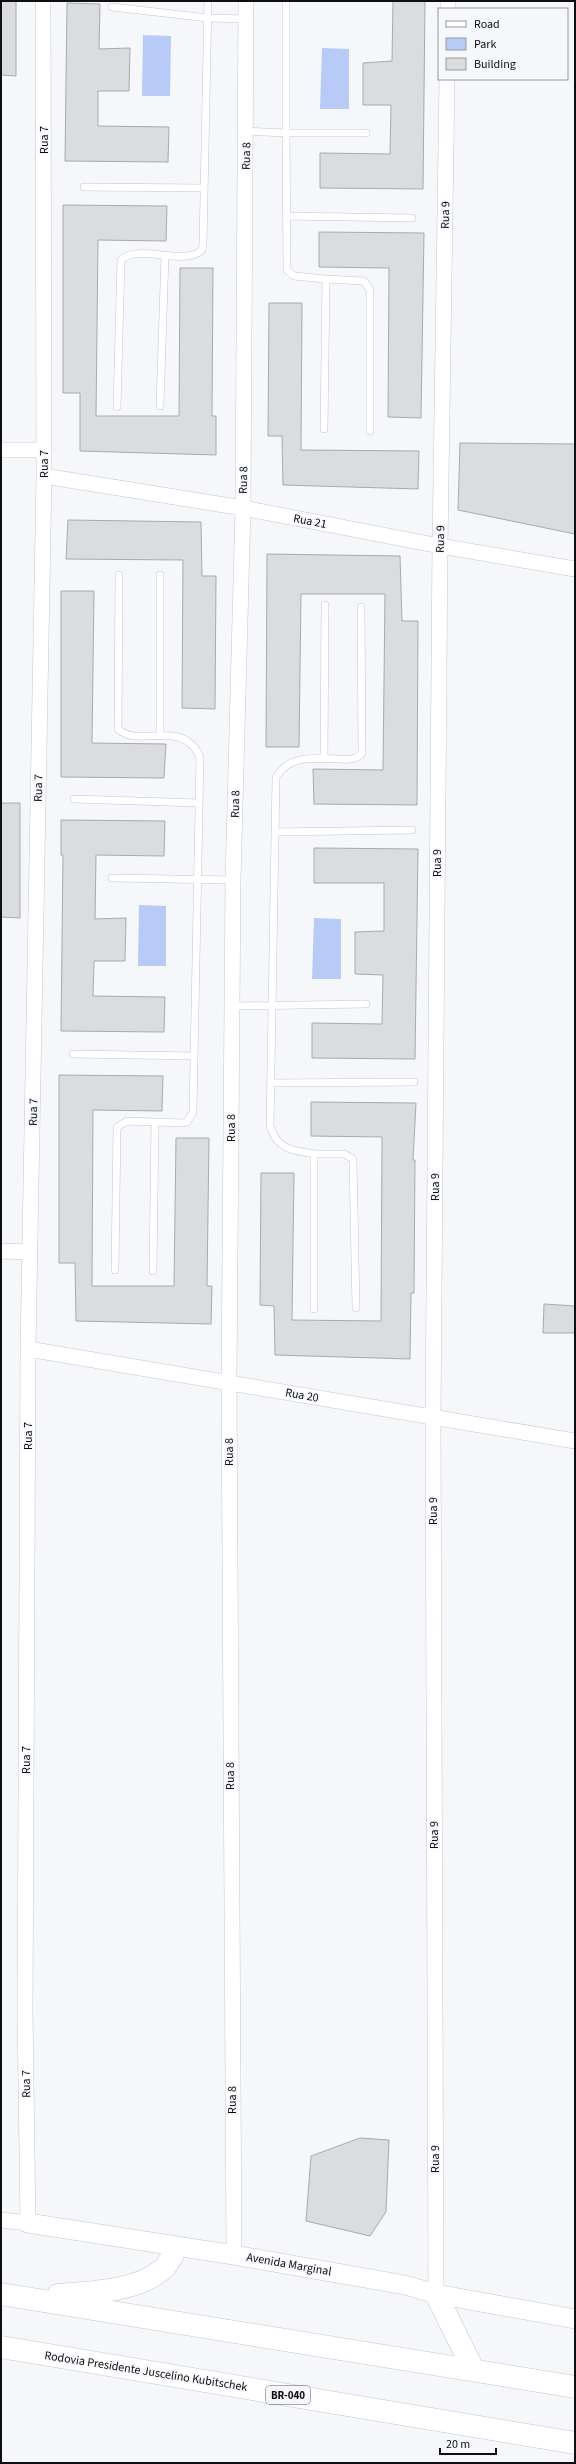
<svg xmlns="http://www.w3.org/2000/svg" width="576" height="2464" viewBox="0 0 576 2464" font-family="'Source Sans 3',sans-serif">
	<style>
		.green { fill: #b8cbf7 }
		.building { fill: #dadcdf; stroke: #a8aaad }
		.lines { fill: none; stroke-linecap: round; stroke-linejoin: round }
		.service-casing { stroke: #c5c7ca; stroke-width: 8 }
		.minor-casing { stroke: #c5c7ca; stroke-width: 16 }
		.tertiary-casing { stroke: #c5c7ca; stroke-width: 20 }
		.trunk-casing { stroke: #c5c7ca; stroke-width: 23 }
		.service { stroke: #fff; stroke-width: 7 }
		.minor { stroke: #fff; stroke-width: 15 }
		.tertiary { stroke: #fff; stroke-width: 19 }
		.trunk { stroke: #fff; stroke-width: 22 }
		.labels { text-anchor: middle; stroke-width: 3; stroke-linejoin: round; paint-order: stroke }
		.shield { fill: #f5f7fa; stroke: #545556; stroke-width: 1 }
		.shield-label { font-size: 11px; font-weight: bold; fill: #0f0f10 }
		.street-label { font-size: 12px; fill: #0f0f10; stroke: #f5f7fa }
	</style>
	<rect width="100%" height="100%" fill="#f5f7fa"/>
	<!-- green -->
	<path class="green" d="M143,35l28,1 -1,60h-28z
		M322,48l27,1v60h-29z
		M139,905l27,1v60h-28z
		M314,918l27,1v60h-29z"/>
	<!-- building -->
	<path class="building" d="M1,1h15v75l-15,-1z
		M393,1h32l-2,188 -103,-1v-35l70,1 1,-49h-28v-42l29,-2z
		M67,3l33,1 -1,45 31,-1 -1,43h-31v35l71,1 -1,35 -103,-1z
		M63,205l104,1 -1,35 -68,-1 -2,176h83l1,-148h33l-1,148h4v39l-136,-4v-58h-17z
		M319,232l105,1 -3,185 -33,-1 1,-149 -70,-1z
		M269,303h33l-1,147 118,1 -1,38 -135,-4 -1,-49h-14z
		M460,443l115,1v90l-117,-24z
		M68,520l133,2 1,54h14l-1,133 -33,-1 1,-148 -117,-1z
		M267,554l133,2 2,65h16l-1,184 -103,-1 -1,-35 70,1 2,-176h-84l-2,153h-33z
		M61,591h33l-2,152 74,1 -2,34 -103,-1z
		M1,803h19v115l-19,-1z
		M61,820l104,1 -1,35 -68,-1 -1,64 31,-1 -1,43h-31l-1,35 72,1 -1,35 -103,-1 2,-176h-2z
		M314,848l104,1 -3,210 -103,-1v-35l70,1 1,-49 -28,-1v-42l29,-1v-48h-70z
		M59,1075l104,1 -1,35 -69,-1 -1,176h82l2,-148h33l-2,148h5l-1,38 -135,-3 -1,-58h-16z
		M311,1102l105,1 -3,57h2l-1,133h-3l-1,66 -135,-4 -1,-49 -14,-1 1,-132h33l-2,147 89,1 1,-184 -71,-1z
		M544,1304l31,2v27h-32z
		M360,2138l29,2 -3,72 -16,24 -64,-15 5,-65z"/>
	<g class="lines">
		<!-- service casing -->
		<g class="service-casing">
			<path id="service" d="M286,1v132h80
				M112,7l96,11 38,1
				M246,131l40,2 1,137 7,6 32,3 -2,150
				M84,187l120,1
				M286,216l126,2
				M326,279l38,2 6,9v141
				M160,406l5,-151
				M117,407l4,-147c17,-17 63,7 81,-10l1,-6 5,-243
				M160,575v160
				M324,758l1,-153
				M74,799l125,4
				M275,832l137,-2
				M112,878l121,2
				M232,1006l134,-2
				M73,1054l120,2
				M271,1083l143,-1
				M314,1154h30l9,5 3,149
				M115,1270l2,-143 10,-6 55,2 5,-1 6,-10 7,-355c-18,-40 -61,-8 -82,-28l1,-154
				M153,1271l2,-148
				M314,1309v-155c-23,-4 -36,-4 -44,-28l6,-348c19,-37 75,-7 86,-25l-1,-146"/>
		</g>
		<!-- minor casing -->
		<g class="minor-casing">
			<path id="minor" d="M448,9v-8
				M1,450h43
				M44,476l199,32 197,38 135,23
				M1,1251l29,1
				M28,1349l547,92
				M1,2220l27,3 -3,-211 3,-663 16,-873 -1,-475
				M234,2255l-5,-872 4,-503 10,-372 3,-507
				M436,2294l-3,-877 7,-871 7,-467"/>
		</g>
		<!-- tertiary casing -->
		<g class="tertiary-casing">
			<path id="tertiary" d="M28,2223l206,32 171,30 31,9 139,25"/>
		</g>
		<!-- trunk casing -->
		<g class="trunk-casing">
			<path id="trunk" d="M1,2294l574,93
				M436,2294l37,75
				M58,2295c34,-3 78,-3 105,-26 6,-5 10,-15 13,-21
				M1,2347l574,96"/>
		</g>
		<!-- service -->
		<use href="#service" class="service"/>
		<!-- minor -->
		<use href="#minor" class="minor"/>
		<!-- tertiary -->
		<use href="#tertiary" class="tertiary"/>
		<!-- trunk -->
		<use href="#trunk" class="trunk"/>
	</g>
	<g class="labels">
		<!-- shield labels -->
		<rect class="shield" x="266" y="2386" width="44" height="18" rx="3"/>
		<g class="shield-label">
			<text x="288" y="2399">BR-040</text>
		</g>
		<!-- street labels -->
		<g class="street-label">
			<text transform="translate(44 140) rotate(-90)" y="4">Rua 7</text>
			<text transform="translate(246 156) rotate(-89)" y="4">Rua 8</text>
			<text transform="translate(445 215) rotate(-89)" y="4">Rua 9</text>
			<text transform="translate(44 464) rotate(-90)" y="4">Rua 7</text>
			<text transform="translate(243 480) rotate(-89)" y="4">Rua 8</text>
			<text transform="translate(310 521) rotate(11)" y="4">Rua 21</text>
			<text transform="translate(440 539) rotate(-89)" y="4">Rua 9</text>
			<text transform="translate(38 788) rotate(-89)" y="4">Rua 7</text>
			<text transform="translate(235 804) rotate(-89)" y="4">Rua 8</text>
			<text transform="translate(437 863) rotate(-90)" y="4">Rua 9</text>
			<text transform="translate(33 1112) rotate(-89)" y="4">Rua 7</text>
			<text transform="translate(231 1128) rotate(-90)" y="4">Rua 8</text>
			<text transform="translate(435 1187) rotate(-90)" y="4">Rua 9</text>
			<text transform="translate(302 1395) rotate(10)" y="4">Rua 20</text>
			<text transform="translate(28 1436) rotate(-90)" y="4">Rua 7</text>
			<text transform="translate(229 1452) rotate(-90)" y="4">Rua 8</text>
			<text transform="translate(433 1511) rotate(-90)" y="4">Rua 9</text>
			<text transform="translate(26 1760) rotate(-90)" y="4">Rua 7</text>
			<text transform="translate(230 1776) rotate(-90)" y="4">Rua 8</text>
			<text transform="translate(434 1835) rotate(-90)" y="4">Rua 9</text>
			<text transform="translate(26 2084) rotate(-91)" y="4">Rua 7</text>
			<text transform="translate(232 2100) rotate(-90)" y="4">Rua 8</text>
			<text transform="translate(435 2159) rotate(-90)" y="4">Rua 9</text>
			<text transform="translate(289 2264) rotate(10)" y="4">Avenida Marginal</text>
			<text transform="translate(146 2371) rotate(9)" y="4">Rodovia Presidente Juscelino Kubitschek</text>
		</g>
	</g>
	<!-- border -->
	<rect width="576" height="2464" fill="none" stroke="#0f0f10" stroke-width="4"/>
	<!-- legend -->
	<rect x="438" y="8" width="130" height="72" fill="#f5f7fa" stroke="#999a9c"/>
	<rect x="446" y="21" width="20" height="6" fill="#ffffff" stroke="#999a9c"/>
	<text x="474" y="28" font-size="12" fill="#0f0f10">Road</text>
	<rect x="446" y="38" width="20" height="12" fill="#b8cbf7" stroke="#999a9c"/>
	<text x="474" y="48" font-size="12" fill="#0f0f10">Park</text>
	<rect x="446" y="58" width="20" height="12" fill="#dadcdf" stroke="#999a9c"/>
	<text x="474" y="68" font-size="12" fill="#0f0f10">Building</text>
	<!-- scale -->
	<path d="M440 2448v6h56v-6" fill="none" stroke="#0f0f10" stroke-width="2"/>
	<text x="446" y="2448" font-size="12" fill="#0f0f10" stroke="#f5f7fa" stroke-width="3" paint-order="stroke">20 m</text>
</svg>
